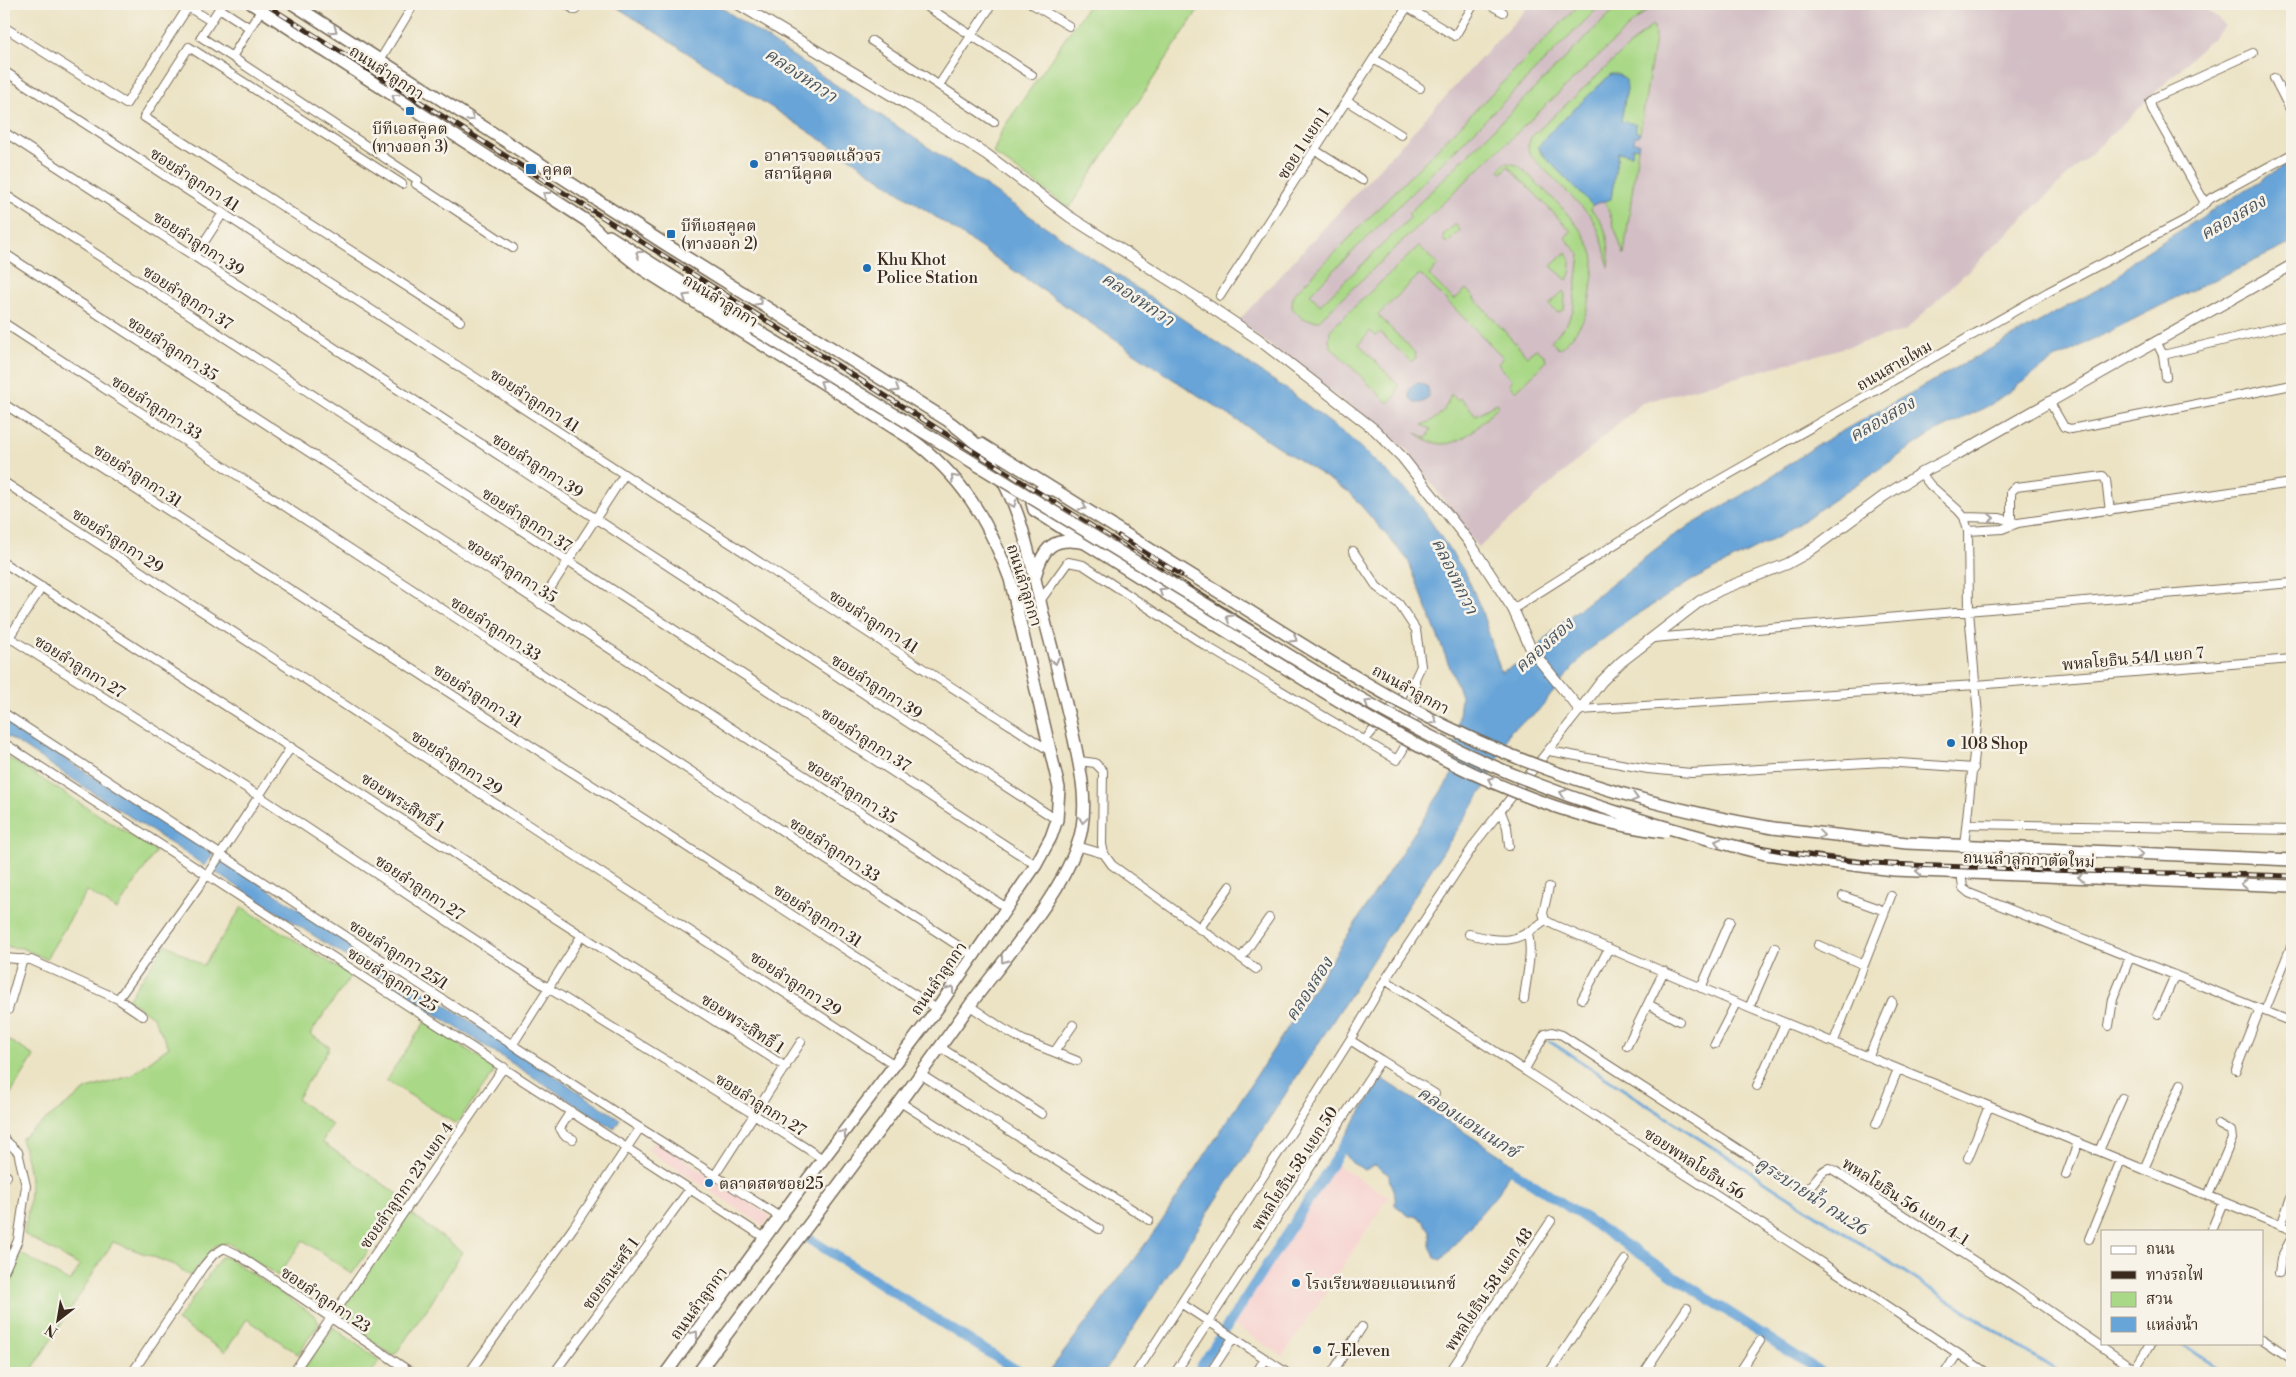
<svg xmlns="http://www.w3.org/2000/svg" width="2296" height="1377" viewBox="0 0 2296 1377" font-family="'Libre Bodoni','Noto Serif Thai',serif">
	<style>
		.built { fill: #f7d0ce }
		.industrial { fill: #d2bec4 }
		.green { fill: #a9d886; stroke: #728152 }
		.water { fill: #67a4d8; stroke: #51677b }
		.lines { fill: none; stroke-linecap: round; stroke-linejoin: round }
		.stream { stroke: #67a4d8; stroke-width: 3 }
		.canal { stroke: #67a4d8; stroke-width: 10 }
		.minor-casing { stroke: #796b58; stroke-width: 10 }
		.tertiary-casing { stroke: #796b58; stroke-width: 12 }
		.secondary-casing { stroke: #796b58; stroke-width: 14 }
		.minor { stroke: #fff; stroke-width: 8 }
		.tertiary { stroke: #fff; stroke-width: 10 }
		.secondary { stroke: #fff; stroke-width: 11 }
		.rail-casing { stroke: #3b2a1e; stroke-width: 5 }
		.rail { stroke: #f7f3e8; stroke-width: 3; stroke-dasharray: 9; stroke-linecap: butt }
		.secondary-bridge-casing { stroke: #796b58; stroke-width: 14; stroke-linecap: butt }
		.secondary-bridge { stroke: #fff; stroke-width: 11 }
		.oneway { stroke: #a79f9a }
		.poi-dot { fill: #1f6fb2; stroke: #f7f3e8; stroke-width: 2 }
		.labels { text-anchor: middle; stroke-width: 5; stroke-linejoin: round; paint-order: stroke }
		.street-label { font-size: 16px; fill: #3b2a1e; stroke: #f7f3e8 }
		.poi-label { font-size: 16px; fill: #3b2a1e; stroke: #f7f3e8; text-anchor: start }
		.water-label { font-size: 18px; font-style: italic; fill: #4a555f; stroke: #f7f3e8 }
	</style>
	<rect width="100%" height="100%" fill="#f7f3e8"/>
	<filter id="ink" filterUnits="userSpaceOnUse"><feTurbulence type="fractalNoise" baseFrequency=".02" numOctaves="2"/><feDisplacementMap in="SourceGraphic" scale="10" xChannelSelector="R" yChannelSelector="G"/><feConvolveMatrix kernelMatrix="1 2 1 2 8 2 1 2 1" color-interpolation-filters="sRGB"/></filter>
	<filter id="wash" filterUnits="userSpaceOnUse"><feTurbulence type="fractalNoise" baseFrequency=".0096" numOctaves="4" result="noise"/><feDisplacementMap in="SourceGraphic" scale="20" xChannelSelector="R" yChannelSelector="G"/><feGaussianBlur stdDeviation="1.12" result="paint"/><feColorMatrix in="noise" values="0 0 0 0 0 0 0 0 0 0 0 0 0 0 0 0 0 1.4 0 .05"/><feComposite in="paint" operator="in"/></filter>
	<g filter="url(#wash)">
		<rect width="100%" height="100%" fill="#ece3c4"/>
		<!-- built -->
		<path class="built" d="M655,1140l115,76 -6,10 -116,-76z
			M1337,1165l52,32 -106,159 -49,-31z"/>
		<!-- industrial -->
		<path class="industrial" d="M1531,4h671l23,22 -320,305 -263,72 -164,145 -71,-98 -169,-129z"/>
		<!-- green -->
		<path class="green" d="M1089,4h113l-133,204 -76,-55 9,-23z
			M1580,4h22l-292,290 10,11 91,-88 -3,-3 212,-210h33l-335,317 -15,-2 -11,-11 1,-13z
			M1652,25l2,2 1,11 -15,95 -4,-1 -15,-11 6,-33 -88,63 53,54 -1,5c16,12 20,39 17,58 -3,-20 -7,-37 -19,-54l-60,-60 -1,-9 3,-8z
			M1633,147l5,1 -14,107 -19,-54 6,-3 7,-46 14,3z
			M1506,163l12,2c23,23 72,63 76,95 0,9 -2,21 -3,30 -3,26 -12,42 -32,59l-8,-8 15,-16 7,-14 7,-56 -15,-17 6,-7 -63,-65 -6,7 -3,-3z
			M1456,224l4,7 -12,12 -4,-2 -1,-6z
			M1419,246l19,19 -9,10 25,25 12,-11 61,67 9,-7 9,7 1,6 -30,29 -7,-6 3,-5 -14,-16 5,-7 -83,-83 -42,41 37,38 1,5 -5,4 -31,-30 -4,4 -6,-5 -11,13 39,41 -2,11 -8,7 -57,-56 -2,-5 1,-12z
			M1566,252c7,7 6,20 1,28l-16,-14z
			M1563,291l2,4 -1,14 -6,4 -9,-8z
			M1451,394l6,6 4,-2 15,17 21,-12 2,2c-24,24 -47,56 -83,28l11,5 4,-9 -9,-4c17,-6 24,-15 29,-31z
			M4,755l152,96 -39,59 -30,-19 -41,68 -24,-11 -18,-1z
			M242,907l109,69 -41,58 20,13 -33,52 35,26 -10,17 83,57 -53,75 -49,-34 -25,36 -50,-33 -12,2 -26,31 -15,-11 -62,-23 -83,131h-26v-96l14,-25 52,30 10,-16 -56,-32c7,-39 10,-57 -3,-95l66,-50 43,-13 39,-29 -16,-30 -25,-18 38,-55 37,22z
			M425,1022l70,46 -2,6 -37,50 -70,-44z
			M4,1037l30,19 -30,49z
			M410,1213l52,39 -31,51 -37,53 -54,-35 -3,-7z
			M221,1257l7,1 86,57 5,8 -21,31 -51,-35 -22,33 -48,-31z
			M333,1327l47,34 -9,12h-70z"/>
		<!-- water -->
		<path class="water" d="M612,4h104l570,385 64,49 64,59 52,77 15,35 20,63 26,-13 33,-35 111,-87 91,-54 55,-38 296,-164 23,-23 156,-97v82l-118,56 -119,60 -65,46 -59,29 -151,102 -89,45 -59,37 -46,34 -49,60 -28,20 -22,52 -383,589h-56l110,-146 295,-454 8,-77 -53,-136 -58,-67 -185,-119 -314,-215z
			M1611,74h6l9,6 1,8 -6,33 15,3v8l4,1 -1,3h-4l-1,6 5,1 -1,5 -5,-1 -1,8 -14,-3 -7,47 -19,6 -48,-49 -6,-9 11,-14z
			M1409 393a10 10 0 1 1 20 0a10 10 0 1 1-20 0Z
			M4,720l209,133 -8,13 -201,-132z
			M222,859l398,260 -6,10 -399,-257z
			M1382,1079l132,85 -15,28 -58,68 -6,-2 -5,-12v-15l-7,-10 -8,-5h-6l-14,-11c2,-14 -6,-18 -6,-30l-14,-10 -10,5 -13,-7 -13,-17z"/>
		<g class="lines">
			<!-- stream -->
			<path class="stream" d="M1549,1041l511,332
				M2181,1343l44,30"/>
			<!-- canal -->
			<path class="canal" d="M1501,1163l321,210
				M808,1238l213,135
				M1197,1373l151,-234"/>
		</g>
	</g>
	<g filter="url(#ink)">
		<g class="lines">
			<!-- minor casing -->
			<g class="minor-casing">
				<path id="minor" d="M222,4l-21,33 31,20 29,-47
					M566,4l9,6
					M923,4l109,71
					M1032,4l37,22
					M1489,4l14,8
					M188,7l23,14
					M1407,7l48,29 19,-32
					M219,8l31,20
					M4,27l122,77 64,-100
					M872,41l122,81
					M232,57l186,123 -2,4 97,64
					M1374,59l46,29
					M380,60l34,-56
					M4,71l1046,680
					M2274,78l18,35
					M939,85l53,-81
					M1347,101l54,34
					M4,132l1053,688
					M1315,150l47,30
					M402,184l-213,-137 -45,70 316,204
					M4,194l1032,671
					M2205,203l-53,-94 -2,-7 4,-4 99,-45
					M4,253l1003,655
					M195,256l28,-43
					M1220,296l189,-292
					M4,323l970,633
					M2156,341l7,14 3,22
					M2163,355l129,-31
					M2049,401l15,26 7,2 221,-44
					M4,404l933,605
					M1921,473l9,12 28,25 6,7 4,14 1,80 9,105 -14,130
					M4,482l891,583
					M1964,517l36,1 14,4
					M2011,526v-34l5,-5 87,-11 3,4 4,31
					M1968,531l34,-2 16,-6 274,-40
					M1353,551l24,36 22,17 17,26 5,36 -6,13 -50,61
					M4,563l782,504
					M1040,601l28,-39 15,3 123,81 191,114c18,-28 20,-48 18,-81
					M540,604l84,-129
					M1513,609l178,-113 357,-204 139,-73 24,-21 81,-44
					M4,634l255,162 289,192 207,127 68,44
					M1653,638l639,-55
					M4,645l38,-58
					M4,713l622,406 154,98
					M4,743l761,495
					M1549,751l99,18 43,4 193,-11 90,6
					M1079,761l16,2 8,8 -1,73 2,10 8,11 129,93 28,-40
					M1501,812l6,15 2,19
					M1967,824l325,6
					M1077,846l27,8
					M1961,872l2,16 6,5 323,129
					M1549,887l-6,26 2,7 9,5 195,83 543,222
					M1843,896l42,15
					M1199,929l31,-43
					M1469,934c36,9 47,10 76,-14
					M1818,945l46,20
					M4,958l27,2 87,39 25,17
					M1241,958l15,11
					M1385,980l454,294 148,99
					M1701,988l29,-67
					M118,999l89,-124 84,-128
					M1524,999c2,-21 9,-45 4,-65
					M1582,999l27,-51
					M1648,1004l31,17
					M970,1006l32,22 21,12 54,21
					M1749,1008l26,-60
					M8,1010l15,-51
					M2265,1011l27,-67
					M2158,1014l17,-39
					M2109,1026l4,-27 17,-42
					M1834,1041l57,-145
					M513,1044l69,-109
					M1715,1044l21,-41
					M1627,1046l37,-75
					M940,1047l102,67
					M1055,1051l18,-26
					M1869,1056l23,-54
					M1381,1060l54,34
					M1525,1069l20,-35 7,-2 10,3 241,156c12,-5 14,-19 26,-23l6,3 181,117 124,85
					M2236,1070l24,-61
					M920,1074l229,146
					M1757,1086l28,-63
					M900,1102l199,127
					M571,1111l-11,17 4,7 9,4
					M1876,1124l22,-55
					M4,1139l14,13 8,34 -8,54 -14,32
					M2099,1151l23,-53
					M1968,1158l21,-52
					M2144,1169l37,-85
					M4,1174l3,2
					M715,1175l86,-133
					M2066,1175l12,-33
					M2208,1196l24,-57 -1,-8 -13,-7
					M2281,1226l11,-32
					M2211,1231l12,-29
					M2089,1239l32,-79
					M2279,1273l2,-15 11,-21
					M1182,1304l105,69
					M2262,1339l30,20
					M132,1373l71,-106 10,-12 11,-7 13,6 175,119
					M293,1373l211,-306
					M469,1373l104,-145 67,-100
					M554,1373l135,-183
					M1136,1373l145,-224 69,-109 35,-60 91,-138 104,-132 396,-25 316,-26
					M1175,1373l206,-313 -31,-20
					M1210,1373l23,-35
					M1256,1373l9,-14
					M1332,1373l30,-46
					M1449,1373l102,-152
					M1549,1373l76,-113
					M1644,1373l43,-65
					M1739,1373l21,-32
					M1945,1373l12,-19
					M2132,1373l19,-30"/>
			</g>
			<!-- tertiary casing -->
			<g class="tertiary-casing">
				<path id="tertiary" d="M738,4l170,101 78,49 84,63 129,82 59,40 117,91 27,27 68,86 43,66 19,42 48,59 21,-28 20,-20 79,-61 20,-11 67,-26 20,-11 77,-57 37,-23 35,-18 336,-190"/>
			</g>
			<!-- secondary casing -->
			<g class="secondary-casing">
				<path id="secondary" d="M252,4l335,217 25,24 29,23 269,170c52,38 78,82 100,141l49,209 -2,32 -6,17 -15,28 -99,144 -136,179 -135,185
					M293,4l372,240 282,176c13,10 27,20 37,33 37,44 46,107 59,161 11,42 22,83 31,125 6,29 13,58 8,88 -9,56 -78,131 -112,178 -88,125 -182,246 -272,368
					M609,236l144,92
					M981,444l257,160
					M1055,490l-12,-1 -6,4 -5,10 2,7 45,29
					M1035,577c8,-30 18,-41 50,-34l133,83
					M1773,828l134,15 385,17
					M1765,854l129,16 398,16"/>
			</g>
			<!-- minor -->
			<use href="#minor" class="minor"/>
			<!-- tertiary -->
			<use href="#tertiary" class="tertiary"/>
			<!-- secondary -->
			<use href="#secondary" class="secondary"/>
			<!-- rail casing -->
			<g class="rail-casing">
				<path id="rail" d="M265,4l1104,697c148,85 312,141 483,160 48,5 96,5 143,7 99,4 198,5 297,8
					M1119,536l62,39"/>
			</g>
			<!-- rail -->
			<use href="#rail" class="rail"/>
			<!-- secondary-bridge casing -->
			<g class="secondary-bridge-casing">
				<path id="secondary-bridge" d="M753,328l593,362c45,26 91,51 138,72 90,40 186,68 281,92
					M1238,604c61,38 121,77 184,110 110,58 229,93 351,114
					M1218,626c132,82 289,188 446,206"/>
			</g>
			<!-- secondary-bridge -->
			<use href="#secondary-bridge" class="secondary-bridge"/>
		</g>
		<!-- one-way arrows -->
		<defs><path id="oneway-chevron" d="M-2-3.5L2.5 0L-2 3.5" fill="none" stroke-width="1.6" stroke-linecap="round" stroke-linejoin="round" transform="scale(1.25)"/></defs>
		<g class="oneway">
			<use href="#oneway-chevron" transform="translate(334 30) rotate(33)"/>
			<use href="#oneway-chevron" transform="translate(395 97) rotate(-147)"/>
			<use href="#oneway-chevron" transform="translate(471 118) rotate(33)"/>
			<use href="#oneway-chevron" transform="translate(546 195) rotate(-147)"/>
			<use href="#oneway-chevron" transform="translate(639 254) rotate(-147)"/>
			<use href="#oneway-chevron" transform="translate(686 297) rotate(-148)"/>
			<use href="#oneway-chevron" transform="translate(759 302) rotate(32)"/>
			<use href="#oneway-chevron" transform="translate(823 383) rotate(-148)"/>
			<use href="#oneway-chevron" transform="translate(896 389) rotate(32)"/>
			<use href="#oneway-chevron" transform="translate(954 478) rotate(-132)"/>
			<use href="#oneway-chevron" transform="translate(1013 504) rotate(68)"/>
			<use href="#oneway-chevron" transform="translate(1083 507) rotate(32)"/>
			<use href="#oneway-chevron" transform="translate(1991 518) rotate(2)"/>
			<use href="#oneway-chevron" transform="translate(1162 591) rotate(-148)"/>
			<use href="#oneway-chevron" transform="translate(1229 618) rotate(-149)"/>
			<use href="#oneway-chevron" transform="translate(1294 639) rotate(32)"/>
			<use href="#oneway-chevron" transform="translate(1055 661) rotate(76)"/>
			<use href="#oneway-chevron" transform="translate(1368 703) rotate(-149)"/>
			<use href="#oneway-chevron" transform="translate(1434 721) rotate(27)"/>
			<use href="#oneway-chevron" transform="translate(1491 780) rotate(-156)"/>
			<use href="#oneway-chevron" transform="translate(1563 793) rotate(-160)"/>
			<use href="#oneway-chevron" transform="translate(1635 798) rotate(16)"/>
			<use href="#oneway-chevron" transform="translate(1083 820) rotate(98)"/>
			<use href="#oneway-chevron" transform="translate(1821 835) rotate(7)"/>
			<use href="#oneway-chevron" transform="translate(1718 842) rotate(-166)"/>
			<use href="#oneway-chevron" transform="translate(2140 854) rotate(2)"/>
			<use href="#oneway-chevron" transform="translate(1919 871) rotate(-178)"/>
			<use href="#oneway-chevron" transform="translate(2081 877) rotate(-178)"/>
			<use href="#oneway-chevron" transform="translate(2244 884) rotate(-178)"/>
			<use href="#oneway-chevron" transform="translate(1004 960) rotate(126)"/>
			<use href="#oneway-chevron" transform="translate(951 989) rotate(-55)"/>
			<use href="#oneway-chevron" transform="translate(843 1133) rotate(-53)"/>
			<use href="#oneway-chevron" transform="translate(695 1334) rotate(-53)"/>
		</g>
	</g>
	<!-- markers -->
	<g class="poi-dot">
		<rect x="405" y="106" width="10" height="10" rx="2.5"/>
		<circle cx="754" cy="164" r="5"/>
		<rect x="525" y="163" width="12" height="12" rx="2.5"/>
		<rect x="666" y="229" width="10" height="10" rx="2.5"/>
		<circle cx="867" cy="268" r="5"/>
		<circle cx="1951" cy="743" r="5"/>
		<circle cx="709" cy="1183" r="5"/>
		<circle cx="1296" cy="1283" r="5"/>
		<circle cx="1317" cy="1350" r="5"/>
	</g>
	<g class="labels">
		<!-- street labels -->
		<g class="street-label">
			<text transform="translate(387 72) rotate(33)" y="6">ถนนลำลูกกา</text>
			<text transform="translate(1303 143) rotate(-57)" y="6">ซอย 1 แยก 1</text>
			<text transform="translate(195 179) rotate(33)" y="6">ซอยลำลูกกา 41</text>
			<text transform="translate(199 243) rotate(33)" y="6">ซอยลำลูกกา 39</text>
			<text transform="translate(188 297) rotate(33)" y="6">ซอยลำลูกกา 37</text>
			<text transform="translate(721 300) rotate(32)" y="6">ถนนลำลูกกา</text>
			<text transform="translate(173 348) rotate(33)" y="6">ซอยลำลูกกา 35</text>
			<text transform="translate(1894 365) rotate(-30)" y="6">ถนนสายไหม</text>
			<text transform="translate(535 400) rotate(33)" y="6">ซอยลำลูกกา 41</text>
			<text transform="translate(157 407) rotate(33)" y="6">ซอยลำลูกกา 33</text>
			<text transform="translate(538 465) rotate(33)" y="6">ซอยลำลูกกา 39</text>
			<text transform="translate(138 475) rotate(33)" y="6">ซอยลำลูกกา 31</text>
			<text transform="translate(527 519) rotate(33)" y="6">ซอยลำลูกกา 37</text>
			<text transform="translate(118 540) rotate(33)" y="6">ซอยลำลูกกา 29</text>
			<text transform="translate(512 570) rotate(33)" y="6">ซอยลำลูกกา 35</text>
			<text transform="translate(1025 585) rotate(73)" y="6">ถนนลำลูกกา</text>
			<text transform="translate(874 621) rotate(33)" y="6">ซอยลำลูกกา 41</text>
			<text transform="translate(496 628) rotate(33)" y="6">ซอยลำลูกกา 33</text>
			<text transform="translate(2133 658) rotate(-5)" y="6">พหลโยธิน 54/1 แยก 7</text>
			<text transform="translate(80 666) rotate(32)" y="6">ซอยลำลูกกา 27</text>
			<text transform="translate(877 686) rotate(33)" y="6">ซอยลำลูกกา 39</text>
			<text transform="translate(1411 689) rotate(29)" y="6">ถนนลำลูกกา</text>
			<text transform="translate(478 695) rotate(33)" y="6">ซอยลำลูกกา 31</text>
			<text transform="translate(866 739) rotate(33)" y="6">ซอยลำลูกกา 37</text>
			<text transform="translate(457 762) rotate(33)" y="6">ซอยลำลูกกา 29</text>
			<text transform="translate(852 791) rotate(33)" y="6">ซอยลำลูกกา 35</text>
			<text transform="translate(403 802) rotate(33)" y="6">ซอยพระสิทธิ์ 1</text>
			<text transform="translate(835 849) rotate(33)" y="6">ซอยลำลูกกา 33</text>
			<text transform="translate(2029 859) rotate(2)" y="6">ถนนลำลูกกาตัดใหม่</text>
			<text transform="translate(420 887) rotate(34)" y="6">ซอยลำลูกกา 27</text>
			<text transform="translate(818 915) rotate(33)" y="6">ซอยลำลูกกา 31</text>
			<text transform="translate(399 954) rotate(33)" y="6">ซอยลำลูกกา 25/1</text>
			<text transform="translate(938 978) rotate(-55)" y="6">ถนนลำลูกกา</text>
			<text transform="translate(393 979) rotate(33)" y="6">ซอยลำลูกกา 25</text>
			<text transform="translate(796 983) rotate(33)" y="6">ซอยลำลูกกา 29</text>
			<text transform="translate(743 1023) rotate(33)" y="6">ซอยพระสิทธิ์ 1</text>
			<text transform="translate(761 1104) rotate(32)" y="6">ซอยลำลูกกา 27</text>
			<text transform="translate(1695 1163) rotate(33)" y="6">ซอยพหลโยธิน 56</text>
			<text transform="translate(1294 1168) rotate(-57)" y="6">พหลโยธิน 58 แยก 50</text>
			<text transform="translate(406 1185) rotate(-55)" y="6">ซอยลำลูกกา 23 แยก 4</text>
			<text transform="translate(1906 1201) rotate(33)" y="6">พหลโยธิน 56 แยก 4-1</text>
			<text transform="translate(610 1273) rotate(-54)" y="6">ซอยธนะศรี 1</text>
			<text transform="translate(1488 1289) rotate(-56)" y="6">พหลโยธิน 58 แยก 48</text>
			<text transform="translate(326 1299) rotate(34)" y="6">ซอยลำลูกกา 23</text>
			<text transform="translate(698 1303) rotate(-54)" y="6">ถนนลำลูกกา</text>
		</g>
		<!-- poi labels -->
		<g class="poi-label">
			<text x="410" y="134" text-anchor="middle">บีทีเอสคูคต<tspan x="410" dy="18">(ทางออก 3)</tspan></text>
			<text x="764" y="161">อาคารจอดแล้วจร<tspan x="764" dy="18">สถานีคูคต</tspan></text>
			<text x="542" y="175">คูคต</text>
			<text x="681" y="231">บีทีเอสคูคต<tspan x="681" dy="18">(ทางออก 2)</tspan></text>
			<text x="877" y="265">Khu Khot<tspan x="877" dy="18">Police Station</tspan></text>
			<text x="1961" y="749">108 Shop</text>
			<text x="719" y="1189">ตลาดสดซอย25</text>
			<text x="1306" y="1289">โรงเรียนซอยแอนเนกซ์</text>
			<text x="1327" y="1356">7-Eleven</text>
		</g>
		<!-- water labels -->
		<g class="water-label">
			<text transform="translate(801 75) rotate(34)" y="6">คลองหกวา</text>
			<text transform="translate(2233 217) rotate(-30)" y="6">คลองสอง</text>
			<text transform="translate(1138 299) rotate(34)" y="6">คลองหกวา</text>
			<text transform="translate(1882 419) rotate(-30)" y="6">คลองสอง</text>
			<text transform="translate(1455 576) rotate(64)" y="6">คลองหกวา</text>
			<text transform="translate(1544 645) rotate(-42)" y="6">คลองสอง</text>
			<text transform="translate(1309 989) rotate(-57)" y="6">คลองสอง</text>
			<text transform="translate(1468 1122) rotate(33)" y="6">คลองแอนเนกซ์</text>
			<text transform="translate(1812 1196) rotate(33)" y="6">คูระบายน้ำ กม.26</text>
		</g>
	</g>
	<!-- margin -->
	<rect width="2296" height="1377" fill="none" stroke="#f7f3e8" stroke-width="20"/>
	<!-- legend -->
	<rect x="2101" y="1230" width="162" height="115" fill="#f7f3e8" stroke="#aca397"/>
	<rect x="2111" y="1246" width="25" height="8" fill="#ffffff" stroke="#aca397"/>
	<text x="2146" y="1254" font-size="15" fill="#3b2a1e">ถนน</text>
	<rect x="2111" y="1271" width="25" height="8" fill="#3b2a1e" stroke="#aca397"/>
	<text x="2146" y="1280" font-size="15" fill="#3b2a1e">ทางรถไฟ</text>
	<rect x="2111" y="1292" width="25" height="15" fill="#a9d886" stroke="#aca397"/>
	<text x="2146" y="1304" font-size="15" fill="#3b2a1e">สวน</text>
	<rect x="2111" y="1317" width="25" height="15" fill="#67a4d8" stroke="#aca397"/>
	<text x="2146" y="1330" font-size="15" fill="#3b2a1e">แหล่งน้ำ</text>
	<!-- north arrow -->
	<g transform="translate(58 1320) rotate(211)" stroke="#f7f3e8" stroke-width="4" paint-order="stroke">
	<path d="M0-4L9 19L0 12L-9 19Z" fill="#3b2a1e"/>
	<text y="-8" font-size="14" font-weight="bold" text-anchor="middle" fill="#3b2a1e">N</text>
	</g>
</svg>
